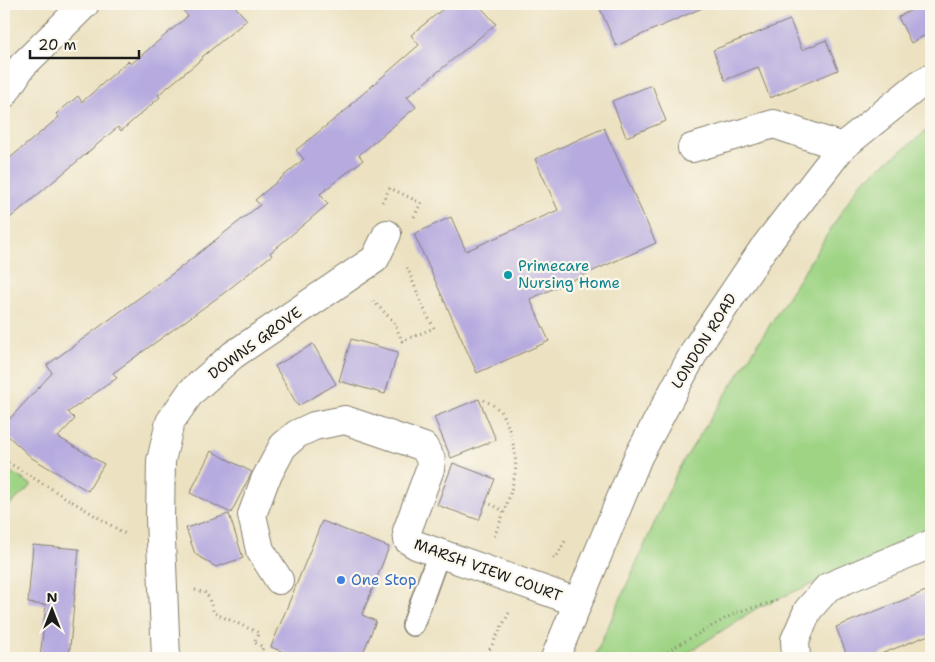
<svg xmlns="http://www.w3.org/2000/svg" width="935" height="662" viewBox="0 0 935 662" font-family="'Shantell Sans',sans-serif">
	<style>
		.green { fill: #9fd485; stroke: #5e7850 }
		.building { fill: #b6aadf }
		.lines { fill: none; stroke-linecap: round; stroke-linejoin: round }
		.lane-casing { stroke: #847f6f; stroke-width: 24 }
		.street-casing { stroke: #847f6f; stroke-width: 30 }
		.secondary-casing { stroke: #847f6f; stroke-width: 30 }
		.path { stroke: #847f6f; stroke-width: 3; stroke-dasharray: 1 4; stroke-linecap: butt }
		.lane { stroke: #fff; stroke-width: 21 }
		.street { stroke: #fff; stroke-width: 28 }
		.secondary { stroke: #fff; stroke-width: 28 }
		.culture-dot { fill: #0f9aa8; stroke: #fbf7ec; stroke-width: 2 }
		.shop-dot { fill: #3f7fe0; stroke: #fbf7ec; stroke-width: 2 }
		.labels { text-anchor: middle; stroke-width: 4.5; stroke-linejoin: round; paint-order: stroke }
		.culture-label { font-size: 15px; fill: #0d838f; stroke: #fbf7ec; text-anchor: start }
		.street-label { font-size: 15px; fill: #1c1c1c; stroke: #fbf7ec }
		.shop-label { font-size: 15px; fill: #366cbe; stroke: #fbf7ec; text-anchor: start }
	</style>
	<rect width="100%" height="100%" fill="#fbf7ec"/>
	<filter id="ink" filterUnits="userSpaceOnUse"><feTurbulence type="fractalNoise" baseFrequency=".02" numOctaves="2"/><feDisplacementMap in="SourceGraphic" scale="10" xChannelSelector="R" yChannelSelector="G"/><feConvolveMatrix kernelMatrix="1 2 1 2 8 2 1 2 1" color-interpolation-filters="sRGB"/></filter>
	<filter id="wash" filterUnits="userSpaceOnUse"><feTurbulence type="fractalNoise" baseFrequency=".0096" numOctaves="4" result="noise"/><feDisplacementMap in="SourceGraphic" scale="20" xChannelSelector="R" yChannelSelector="G"/><feGaussianBlur stdDeviation="1.12" result="paint"/><feColorMatrix in="noise" values="0 0 0 0 0 0 0 0 0 0 0 0 0 0 0 0 0 1.4 0 .05"/><feComposite in="paint" operator="in"/></filter>
	<g filter="url(#wash)">
		<rect width="100%" height="100%" fill="#ece2c2"/>
		<!-- green -->
		<path class="green" d="M931,129v403l-174,76 -77,50h-86l85,-190 181,-285 64,-50z
			M4,468l28,17 -28,25z"/>
		<g id="blocks">
			<!-- building -->
			<path class="building" d="M177,4h56l14,16 -45,37 1,1 -45,37 2,2 -39,34 -3,-4 -114,96v-60l55,-46 -3,-3 22,-18 4,6 46,-41 3,3 57,-48z
				M449,4h29l18,20 -89,73 9,10 -57,48 4,5 -43,34 8,10 -58,49 2,2 -48,38 -111,80 4,5 -49,34 7,7 -17,18 46,27 -16,27 -56,-33 -28,-26v-7l48,-52 -5,-8 129,-94 84,-66 -5,-5 49,-41 -8,-9 55,-44 -1,-1 69,-60 -8,-10z
				M598,4h113l-95,42z
				M923,4h8v28l-20,11 -13,-26z
				M790,20l12,30 24,-10 12,30 -68,28 -12,-31 -33,13 -12,-30z
				M652,85l14,36 -40,16 -14,-36z
				M604,128l52,115 -126,56 19,42 -72,32 -63,-139 37,-17 15,34 92,-41 -23,-51z
				M351,339l47,13 -13,42 -46,-13z
				M313,344l23,40 -38,22 -23,-40z
				M479,399l17,41 -45,18 -17,-41z
				M211,451l41,21 -21,41 -41,-20z
				M453,463l42,16 -16,41 -42,-15z
				M229,514l14,44 -27,9 -21,-13 -9,-26z
				M322,521l67,26 -27,68 14,6 -15,37h-63l-27,-11z
				M33,545l46,4 -10,109h-29l6,-53 -18,-2z
				M931,589v45l-60,24h-23l-12,-31z"/>
		</g>
	</g>
	<g filter="url(#ink)">
		<use href="#blocks" fill-opacity="0" stroke="#847f6f" stroke-width="1"/>
		<g class="lines">
			<!-- lane casing -->
			<g class="lane-casing">
				<path id="lane" d="M413,625l26,-72"/>
			</g>
			<!-- street casing -->
			<g class="street-casing">
				<path id="street" d="M4,94l18,-28 63,-62
					M692,148l82,-24 68,23
					M279,580l-19,-30 -8,-35 13,-35 18,-34 14,-12 17,-8 31,-6 79,27 7,13 -1,9 -23,62 1,9 8,5 161,57
					M166,658l-6,-140 1,-57 9,-39 21,-30 42,-37 142,-96 12,-25
					M796,658l-1,-18 13,-30 20,-23 103,-43"/>
			</g>
			<!-- secondary casing -->
			<g class="secondary-casing">
				<path id="secondary" d="M555,658l83,-201 59,-110 66,-98 79,-102 78,-63 11,-6"/>
			</g>
			<!-- path -->
			<path class="path" d="M4,133l6,-7
				M382,202l8,-14 31,15 -7,14
				M373,301l21,21 8,19 32,-13 -11,-21 -16,-40
				M484,400c5,3 12,6 16,11 10,14 18,45 15,62 -4,23 -13,45 -22,66
				M4,460l123,75
				M486,502l18,9
				M553,558l4,-2 8,-15
				M195,590l12,3 7,20 45,20 -5,9 9,5 -2,6 12,5
				M485,658l24,-45
				M660,658l13,-10 64,-36 40,-11"/>
			<!-- lane -->
			<use href="#lane" class="lane"/>
			<!-- street -->
			<use href="#street" class="street"/>
			<!-- secondary -->
			<use href="#secondary" class="secondary"/>
		</g>
	</g>
	<!-- markers -->
	<circle class="culture-dot" cx="508" cy="275" r="5"/>
	<circle class="shop-dot" cx="341" cy="580" r="5"/>
	<g class="labels">
		<!-- culture labels -->
		<g class="culture-label">
			<text x="518" y="271">Primecare<tspan x="518" dy="17">Nursing Home</tspan></text>
		</g>
		<!-- street labels -->
		<g class="street-label">
			<text transform="translate(704 341) rotate(-58)" y="5">LONDON ROAD</text>
			<text transform="translate(255 343) rotate(-36)" y="5">DOWNS GROVE</text>
			<text transform="translate(488 570) rotate(20)" y="5">MARSH VIEW COURT</text>
		</g>
		<!-- shop labels -->
		<g class="shop-label">
			<text x="351" y="585">One Stop</text>
		</g>
	</g>
	<!-- margin -->
	<rect width="935" height="662" fill="none" stroke="#fbf7ec" stroke-width="20"/>
	<!-- north arrow -->
	<g transform="translate(52 610)" stroke="#fbf7ec" stroke-width="4" paint-order="stroke">
	<path d="M0-4L9 19L0 12L-9 19Z" fill="#1c1c1c"/>
	<text y="-8" font-size="14" font-weight="bold" text-anchor="middle" fill="#1c1c1c">N</text>
	</g>
	<!-- scale -->
	<path d="M30 50v8h109v-8" fill="none" stroke="#1c1c1c" stroke-width="2.5"/>
	<text x="38" y="50" font-size="15" fill="#1c1c1c" stroke="#fbf7ec" stroke-width="4" paint-order="stroke">20 m</text>
</svg>
